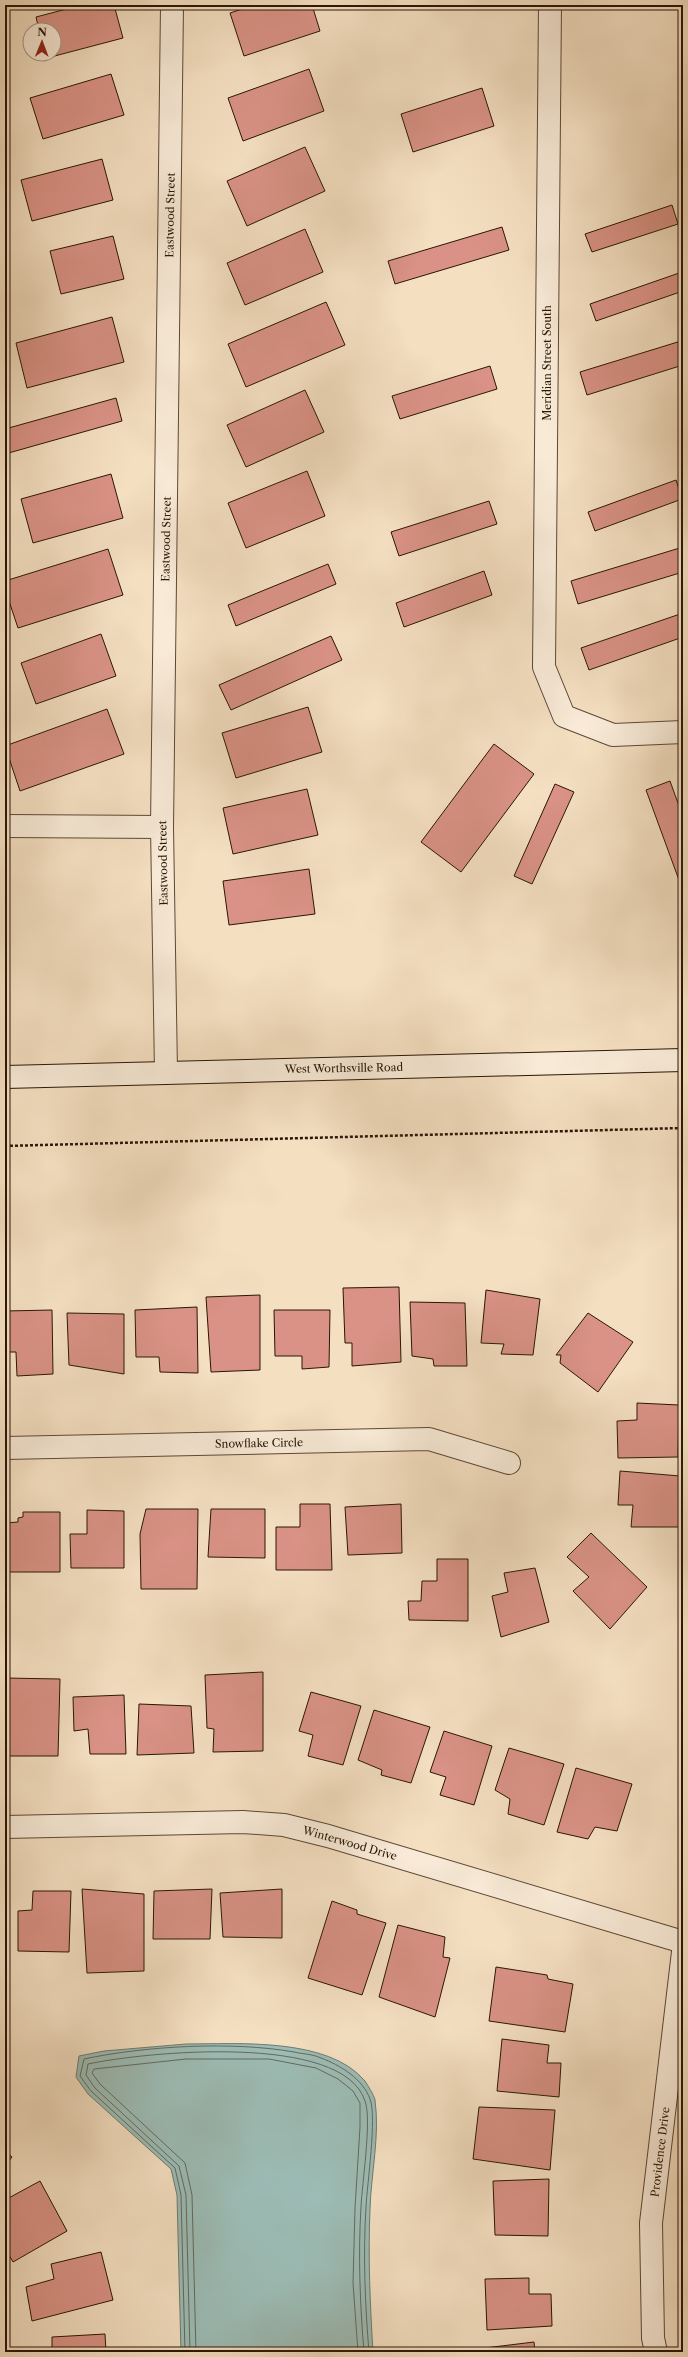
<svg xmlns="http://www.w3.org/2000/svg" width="688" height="2357" viewBox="0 0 688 2357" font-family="'Libre Caslon Text',serif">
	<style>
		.water { fill: #9cbcb5; stroke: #6e7a6f }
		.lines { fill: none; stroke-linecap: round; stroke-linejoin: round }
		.shore { stroke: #63695e; stroke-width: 1 }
		.building { fill: #d99285; stroke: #2a1606 }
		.street-casing { stroke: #5c4835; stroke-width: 24 }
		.secondary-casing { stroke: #2a1606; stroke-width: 24 }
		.path { stroke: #2a1606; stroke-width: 2.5; stroke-dasharray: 3 2; stroke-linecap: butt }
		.street { stroke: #f8ead7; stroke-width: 22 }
		.secondary { stroke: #f8ead7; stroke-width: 22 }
		.labels { text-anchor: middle; stroke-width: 4; stroke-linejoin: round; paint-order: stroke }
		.street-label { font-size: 11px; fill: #2a1606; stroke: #f8ead7 }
	</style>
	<rect width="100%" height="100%" fill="#f4dfc1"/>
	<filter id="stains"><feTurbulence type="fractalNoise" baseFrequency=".005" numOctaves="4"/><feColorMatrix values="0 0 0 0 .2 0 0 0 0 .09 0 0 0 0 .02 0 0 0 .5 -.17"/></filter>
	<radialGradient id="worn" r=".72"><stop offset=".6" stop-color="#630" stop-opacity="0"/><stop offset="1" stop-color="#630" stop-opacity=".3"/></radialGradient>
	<!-- water -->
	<path class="water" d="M186,2044c52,0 142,-7 179,37 3,5 9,14 10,19 5,35 -4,74 -5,109 -2,48 0,95 3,143h-192l-4,-157 -6,-26 -83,-75 -12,-17 3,-21 25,-5z"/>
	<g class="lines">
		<!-- shore -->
		<path class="shore" d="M185,2352l-4,-157 -6,-27 -84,-77 -11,-15 4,-17c61,-13 148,-18 210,-7 8,2 19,2 27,6 19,7 42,21 49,41 7,18 -3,86 -4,108 -3,48 -1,97 3,145
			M190,2352l-4,-157 -7,-29 -84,-78 -9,-13 2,-11c56,-12 255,-32 277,37 7,18 -3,83 -4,106 -3,48 -1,97 3,145
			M196,2352l-4,-157 -7,-32 -85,-79 -8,-11 2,-4 92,-10h83l47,9 22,11 15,12 7,12v24l-5,81 -2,75 5,69"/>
	</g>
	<!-- building -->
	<path class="building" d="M82,5h32l9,33 -76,20 -1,-4h8v-24h-15l-3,-13z
		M254,5h58l8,26 -76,25 -14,-43z
		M309,69l15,42 -81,30 -15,-43z
		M111,74l13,41 -81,24 -13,-41z
		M482,88l12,38 -81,26 -12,-38z
		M305,147l20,44 -78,35 -20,-45z
		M102,159l11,41 -81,21 -11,-41z
		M672,205l6,19 -86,28 -7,-18z
		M502,227l7,23 -114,34 -7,-23z
		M305,229l18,43 -78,33 -18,-42z
		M113,236l11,43 -63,15 -11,-43z
		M682,272l1,19 -87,30 -6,-17z
		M326,302l19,43 -99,42 -18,-43z
		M112,317l12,45 -97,26 -11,-45z
		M681,341l2,24 -96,30 -7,-23z
		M490,366l7,23 -97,30 -8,-23z
		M305,390l19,42 -78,35 -19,-42z
		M116,398l6,23 -117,33v-25z
		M307,471l18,45 -79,32 -18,-45z
		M111,474l12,44 -90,25 -12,-44z
		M676,480l6,19 -87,32 -7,-19z
		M489,501l8,23 -98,32 -8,-24z
		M683,547v25l-105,32 -7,-23z
		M108,549l15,46 -105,33 -13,-39v-8z
		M328,564l8,20 -100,42 -8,-21z
		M484,571l8,24 -88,32 -8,-24z
		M683,613v24l-94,33 -8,-22z
		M101,634l15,42 -80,28 -15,-41z
		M331,636l11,24 -111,50 -12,-25z
		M308,707l14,45 -86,26 -14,-45z
		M107,709l17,45 -104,37 -15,-45z
		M494,744l40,30 -73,98 -40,-30z
		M670,781l13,36v74l-37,-101z
		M555,784l19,8 -42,92 -18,-8z
		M307,789l11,46 -85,19 -10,-46z
		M309,869l6,45 -86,11 -6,-44z
		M399,1287l2,75 -49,4v-23h-7l-2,-55z
		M486,1290l54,9 -7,56 -32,-1 3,-10 -23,-1z
		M260,1295v75l-49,2 -5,-75z
		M410,1302l55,1 2,63h-33l-1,-7 -21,-3z
		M197,1307l1,66 -38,-1 -1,-15h-23l-1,-47z
		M52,1310l1,64 -36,2 -1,-24h-11v-41z
		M274,1310h56l-1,57 -27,2v-13h-27z
		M67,1313l57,1v60l-55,-9z
		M588,1313l45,29 -35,50 -38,-29 1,-8h-5z
		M637,1403l42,2 -1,52 -60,1 -1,-37 20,-1z
		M620,1471l60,5 -1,51h-48l2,-22h-15z
		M300,1504h30l2,66h-56v-43h24z
		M401,1504l1,49 -54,2 -3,-48z
		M146,1509h52l-1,80h-56l-1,-55z
		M211,1509h54v49l-57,-1z
		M87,1510l37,1v57h-53l-1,-34h17z
		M23,1512h37v60h-55v-49l13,-1v-4l5,-1z
		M591,1533l56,54 -37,42 -37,-38 16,-14 -22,-20z
		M437,1559h31v62l-59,-1 -1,-19h13l1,-20h15z
		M535,1568l14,54 -48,15 -9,-41 16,-4 -4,-19z
		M263,1672v79l-50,1 1,-23 -7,-1 -2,-53z
		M5,1678l55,1 -2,77h-49v-17h-4z
		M311,1692l50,14 -18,59 -35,-9 5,-21 -14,-4z
		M124,1695l2,59h-36l-2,-25 -14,2 -1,-34z
		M139,1704l52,2 3,47 -57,2z
		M374,1710l56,17 -19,56 -30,-8 1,-5 -24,-10z
		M444,1731l48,15 -18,59 -34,-10 6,-18 -16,-5z
		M509,1748l55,16 -20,61 -36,-11 2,-15 -15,-9z
		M576,1768l56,16 -15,47 -22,-4 -7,12 -31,-7z
		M82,1889l62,5v77l-57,2z
		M212,1889l-2,50h-57l1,-48z
		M282,1889v49l-59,-1 -3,-44z
		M33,1891h38l-2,61 -51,-1v-40l14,-1z
		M332,1901l25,9v4l29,9 -24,72 -54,-17z
		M398,1925l47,12 -2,20 7,1 -15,59 -56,-20z
		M496,1967l51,8 1,4 25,5 -8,48 -76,-11z
		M502,2039l47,6 -2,18h14l-2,34 -62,-6z
		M479,2107l76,3 -5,60 -77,-11z
		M5,2151l7,6 -7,9z
		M549,2179l-1,57 -53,-1 -2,-54z
		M40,2181l27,50 -54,31 -8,-14v-48z
		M101,2252l12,48 -81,21 -6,-34 28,-8 -3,-15z
		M529,2278v16h22l1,32 -65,4 -2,-51z
		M105,2334l1,18h-54v-15z
		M534,2342l1,10h-49l-1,-4z"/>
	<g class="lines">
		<!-- street casing -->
		<g class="street-casing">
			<path id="street" d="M550,5l-6,662 20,49 49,19 70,-3
				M5,826l157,1
				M166,1072l-4,-245 10,-822
				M5,1448l424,-9 80,24
				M5,1827l238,-5 41,3 44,11 355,106
				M656,2352l-3,-14 -2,-115 32,-271"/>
		</g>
		<!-- secondary casing -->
		<g class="secondary-casing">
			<path id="secondary" d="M5,1077l678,-17"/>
		</g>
		<!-- path -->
		<path class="path" d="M5,1146l678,-18"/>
		<!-- street -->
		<use href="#street" class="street"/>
		<!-- secondary -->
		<use href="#secondary" class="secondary"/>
	</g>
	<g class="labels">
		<!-- street labels -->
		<g class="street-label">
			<text transform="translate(170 215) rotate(-89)" y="4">Eastwood Street</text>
			<text transform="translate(547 363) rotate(-90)" y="4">Meridian Street South</text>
			<text transform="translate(166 539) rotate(-89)" y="4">Eastwood Street</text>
			<text transform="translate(163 863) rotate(-91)" y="4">Eastwood Street</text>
			<text transform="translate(344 1068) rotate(-1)" y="4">West Worthsville Road</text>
			<text transform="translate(259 1443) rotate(-1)" y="4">Snowflake Circle</text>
			<text transform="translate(350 1843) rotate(16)" y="4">Winterwood Drive</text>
			<text transform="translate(660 2152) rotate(-83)" y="4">Providence Drive</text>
		</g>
	</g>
	<!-- margin -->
	<rect width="688" height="2357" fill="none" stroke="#f4dfc1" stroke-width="20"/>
	<rect x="6" y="6" width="676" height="2345" fill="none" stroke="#2a1606" stroke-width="2"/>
	<rect x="10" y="10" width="668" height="2337" fill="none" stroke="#2a1606"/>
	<!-- north arrow -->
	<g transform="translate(42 42) rotate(1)"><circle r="19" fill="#f8ead7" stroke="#a69583"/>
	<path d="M0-3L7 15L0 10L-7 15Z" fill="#8f2418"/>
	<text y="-6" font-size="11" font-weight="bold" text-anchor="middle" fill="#2a1606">N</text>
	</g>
	<rect width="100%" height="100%" filter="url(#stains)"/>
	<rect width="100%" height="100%" fill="url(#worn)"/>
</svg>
